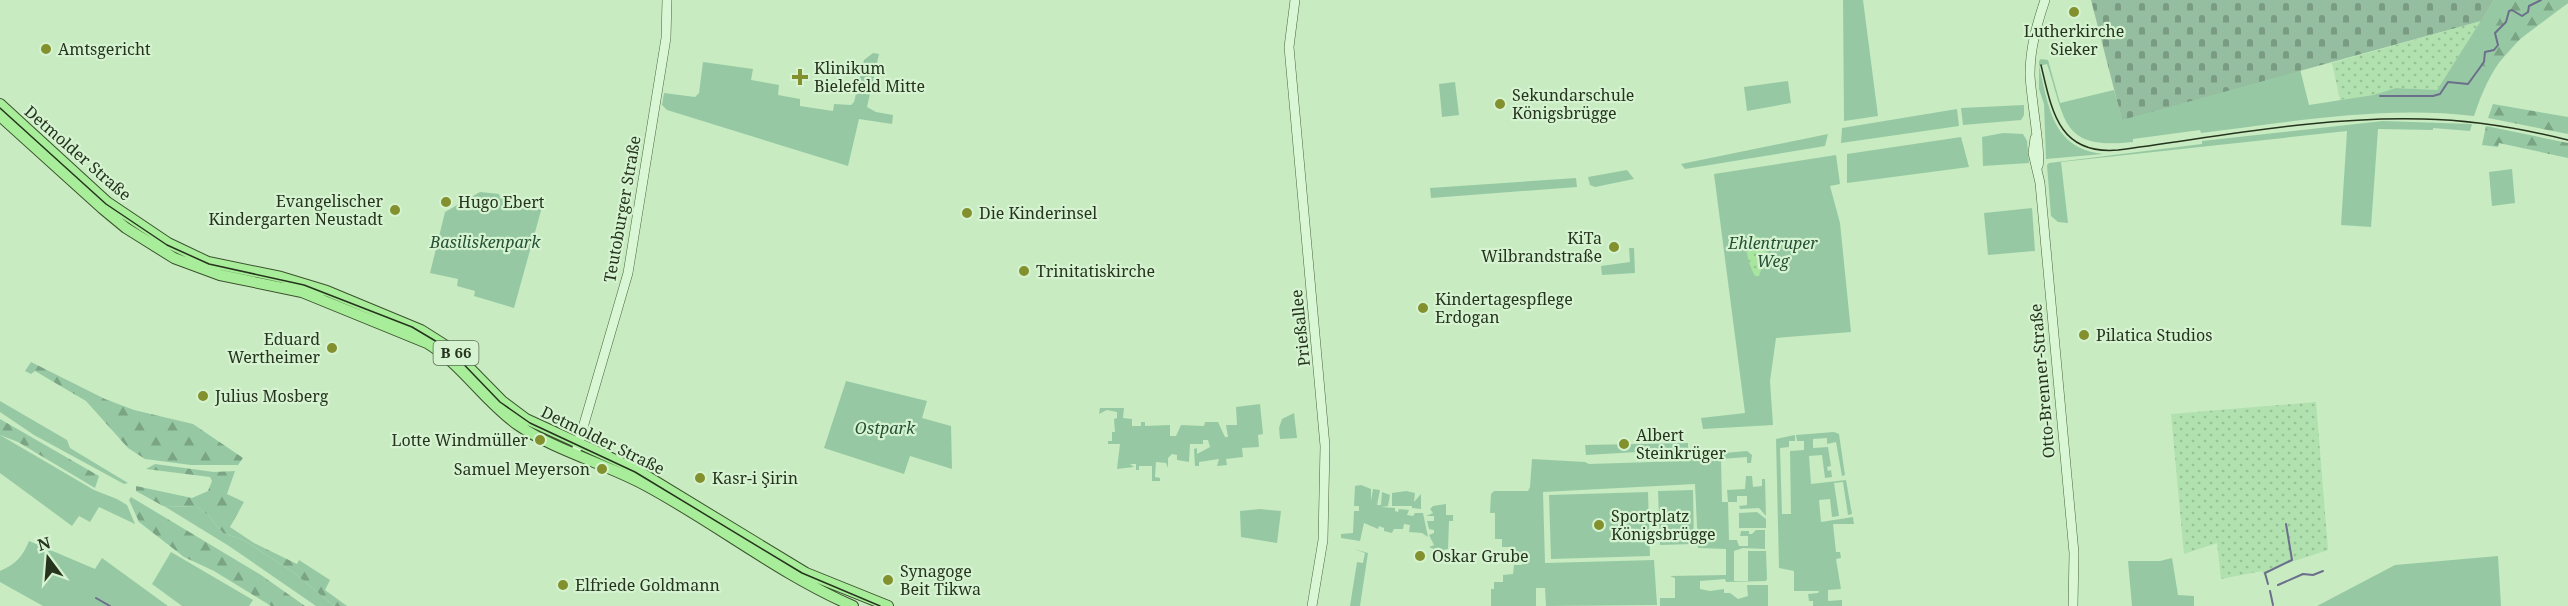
<svg xmlns="http://www.w3.org/2000/svg" width="2568" height="606" viewBox="0 0 2568 606" font-family="'Noto Serif',serif">
	<style>
		.farmland { fill: url(#farmland-dots) }
		.green { fill: #96c9a3 }
		.forest { fill: url(#forest-firs) }
		.sand { fill: url(#sand-dots) }
		.cemetery { fill: url(#cemetery-stones) }
		.lines { fill: none; stroke-linecap: round; stroke-linejoin: round }
		.stream { stroke: #6b6f8b; stroke-width: 2 }
		.secondary-casing { stroke: #4b663d; stroke-width: 10 }
		.primary-casing { stroke: #3c522e; stroke-width: 12 }
		.secondary { stroke: #d9f7d4; stroke-width: 9 }
		.primary { stroke: #a8ee9a; stroke-width: 10 }
		.tram { stroke: #26341d; stroke-width: 1.5 }
		.poi-dot { fill: #82902d; stroke: #d5f3d0; stroke-width: 2 }
		.labels { text-anchor: middle; stroke-width: 4.5; stroke-linejoin: round; paint-order: stroke }
		.shield { fill: #d5f3d0; stroke: #5a6d53; stroke-width: 1.5 }
		.shield-label { font-size: 15px; font-weight: bold; fill: #26341d }
		.poi-label { font-size: 16px; fill: #26341d; stroke: #d5f3d0; text-anchor: start }
		.street-label { font-size: 16px; fill: #26341d; stroke: #d5f3d0 }
		.park-label { font-size: 16px; font-style: italic; fill: #255036; stroke: #d5f3d0 }
	</style>
	<defs>
		<pattern id="farmland-dots" width="8" height="8" patternUnits="userSpaceOnUse" patternTransform="scale(1.5)"><rect width="8" height="8" fill="#b0e1af"/><path d="M2 2h.1M6 6h.1" fill="none" stroke="#97c296" stroke-width="1.8" stroke-linecap="round"/></pattern>
		<pattern id="forest-firs" width="22" height="20" patternUnits="userSpaceOnUse" patternTransform="scale(1.5)"><rect width="22" height="20" fill="#96c9a3"/><path d="M5 1l3.5 6h-7zM16 11l3.5 6h-7z" fill="#7aa484"/></pattern>
		<pattern id="sand-dots" width="8" height="8" patternUnits="userSpaceOnUse" patternTransform="scale(1.5)"><rect width="8" height="8" fill="#a8e69f"/><path d="M2 2h.1M6 6h.1" fill="none" stroke="#90c688" stroke-width="1.8" stroke-linecap="round"/></pattern>
		<pattern id="cemetery-stones" width="16" height="16" patternUnits="userSpaceOnUse" patternTransform="scale(1.5)"><rect width="16" height="16" fill="#95bea0"/><path d="M2 7V4a2 2 0 0 1 4 0v3zM10 15v-3a2 2 0 0 1 4 0v3z" fill="#799b82"/></pattern>
	</defs>
	<rect width="100%" height="100%" fill="#c8ebc1"/>
	<!-- farmland -->
	<path class="farmland" d="M2481,21l-44,69 -41,-2 -23,7 -33,5 -8,-37z
		M2316,402l12,148 -58,19 -5,4 3,11 -6,-13 -41,8 -4,-36 -33,11 -13,-140z"/>
	<!-- green -->
	<path class="green" d="M1843,0h20l15,116 -34,5z
		M2494,0h74v3c-52,37 -73,50 -94,113 -91,-11 -183,6 -273,17l-1,-3 -67,9v3c-73,8 -67,-22 -86,-78l-8,2c10,41 13,82 64,88l-57,5 -2,-55 -5,-15v-28l2,-2 7,1 12,43 54,-13 8,29 178,-50 9,36 64,-10 23,-7 41,2z
		M873,53l6,1 -12,53 9,5 17,3 -1,9 -33,-5 -11,47 -181,-56 -5,-5 2,-12 31,4 4,-4 4,-31 50,7 -2,11 28,5 -1,10 22,4v7l33,5 1,-7 17,1 3,-3 10,-42z
		M1788,81l3,22 -44,8 -3,-24z
		M1455,82l4,33 -17,2 -3,-33z
		M2024,105v10l-3,5 -58,5 -2,-17z
		M1957,109l2,17 -118,17 1,-15z
		M2383,121l89,3 -2,7 -37,-3v2l-55,-1 -7,98 -30,-2 6,-94 -286,31 7,61 -10,-1 -7,-6 -4,-51 2,-2 153,-19v-3z
		M2003,133l20,1 4,7 2,22 -46,3 -1,-29z
		M1828,134l-3,12 -140,23 -4,-5z
		M1961,137l8,30 -122,16v-29z
		M1836,155l4,29 -10,2 10,37 11,109 -75,6 -6,43 3,44 -70,4 -2,-11 44,-5 -31,-239z
		M2512,169l3,34 -23,3 -3,-34z
		M1627,170l7,9 -39,8 -5,-2 -2,-8z
		M1576,178l1,9 -146,11 -1,-10z
		M480,192l19,2 1,4 42,9 -28,101 -40,-12 1,-5 -18,-5 1,-7 -28,-6 15,-61z
		M2032,208l3,43 -47,4 -4,-42z
		M1629,248h5l1,25 -33,2 -1,-9 29,-4z
		M846,381l81,20 -5,17 29,8 1,43 -42,-13 -6,18 -80,-26z
		M0,401l67,39 3,8 58,35 -4,1 -90,-49 -34,-23z
		M1260,404l3,30 -5,1 1,12 -17,1 1,9 -17,2 1,6 -10,1 2,-7 -20,3v4h-4l-1,-17 3,-1v6l13,-7 -2,-7h-5v4h-13l-1,18 -12,-2v-5l-5,-1 -4,4v10l-2,-5 -10,-1 -1,15 5,1v3h-8v-15h-13v4h-3v-6h-6l4,3 -17,2 3,-25h-12v-3h4v-9h3l-1,-13 3,-1v-6l-10,-2 -8,4 1,-6h24l-1,10 9,1v7h9v-4h4v4l25,-1v11h6l5,-11 23,1 1,-4h13l7,15h3l-2,-12h11l-1,-18z
		M1294,413l3,25 -17,1 -1,-11 3,-9z
		M1834,432l5,2 6,41 -3,1 -6,-34 -9,2v-6l-14,1v9l15,-1 3,19 -4,1 1,4 3,-1 1,7 -7,1 -3,-23 -13,1 2,28 35,-4 6,34 -4,1 -5,-33 -9,1 5,33 -7,1 -2,-18 -11,1 2,22 32,-5 1,7h-21l3,28h4l1,6 -5,1 5,30 -13,1v11l14,-1v6h-29v-5h-4l-1,-7 10,-1 1,-2h-25v-20l-15,-3 -3,-129 19,-4v6h-6v6l-9,1 2,66h9l-1,-63 14,-1v-9h-7l-1,-6z
		M0,435l94,55 23,9 10,6 8,19 -36,-17 -9,15 -11,-6 -7,10 -72,-53z
		M1688,443v6l-102,6 -1,-10z
		M1747,451l5,4 -1,8h-4v-6l-26,2 1,43h6l-1,-12 18,-1 1,-13h6l1,11 9,-1v-7h3l1,37 -7,-8 -19,1 -1,-3 8,-1v-9h-10v6h-9l1,38h8l2,6h9v-10h-8l1,-5h8v3h3l4,-4h9v19l-22,-1 -9,3v30h14v-30h18l1,28 -1,2 -40,1 -1,-3 -25,2v8l10,2 14,-2v4h6l8,6 10,-3 -1,-11h21v21h-108v-8h15v-20l-5,-2 56,-1v-26l-28,-1 -3,-64 -152,8 2,71 109,-3 3,45 -111,1 -1,-18h-9v18h-45v-17h3v-7h9v-7l10,-1 1,-9h8v-10l-8,2 -1,-10h-11v-8h-7v-26h-5l1,-19 3,-3h34l2,-4 2,-28 53,3 4,2 95,-3 6,-5z
		M1361,485l10,4v12l2,-12 7,1 -3,15h4l1,-13 8,3 -2,11 -7,1 14,1v3l3,1 1,-3 10,1 -2,5 6,1 2,-3h8l5,24 -6,-4 -13,-1 1,-7 -6,-1 -1,5h-9l-2,4 -8,-2v-3l-5,-2 -1,3 -14,-6 -4,18 -19,-3v-4l12,-1 1,-22h5v-5h-5l1,-20z
		M1693,490l1,54 -34,1 -2,-54z
		M1406,491l9,2 -1,9 7,-8v15l-9,-1v-2h-20v-13z
		M1648,492l2,64 -99,3 -2,-64z
		M1446,504v11h7v6h-4l-1,28 -10,2 -9,-4 5,-2 -5,-10 5,-2v-3l-5,-1 -2,-8h7v-5h-8l7,-3 -3,-4 3,-3z
		M164,506l33,1 12,9 14,17 20,7 50,32 41,34h-18l-87,-60z
		M1260,509l21,2 -4,32 -36,-6 -1,-26z
		M1757,512l9,7v9h-27v-15z
		M29,541l66,28 7,-11 66,48h-125l-43,-24v-11c16,-7 23,-15 29,-30z
		M1354,549l14,4 -8,53h-10l7,-44 6,1 2,-10z
		M171,552l82,48 -4,6h-67l-30,-22z
		M2498,556l3,50h-184l78,-41z
		M2172,558l6,37 16,1v10h-62l-4,-45h32z"/>
	<!-- forest -->
	<path class="forest" d="M2506,0h62v3l-48,36 -27,30 -16,-5v-6l22,-38z
		M2493,104l75,13v17l-80,-16z
		M2486,126l82,17v15l-69,-15 -1,4 -16,-2z
		M31,362l74,37 29,11 59,14 50,34 -5,7h-47l-46,-6 -17,-11 -42,-47 -51,-30 -4,3 -6,-3z
		M0,419l99,57 -4,12 -77,-46 -18,-7z
		M155,464l59,8 21,-1 -8,23 17,8 -14,25 24,16 43,21 2,-4 31,20 -5,10 22,16h-13l-41,-34 -50,-32 -20,-7 -14,-17 -12,-9 -34,-1 -27,-15v-5l56,12 16,-7 4,-10 -2,-4 -64,-8z
		M131,497l130,78 44,31h-34l-57,-35 -30,-14 -45,-35 -10,-22z"/>
	<!-- sand -->
	<path class="sand" d="M1754,235l9,5 4,13 -8,23h-4c-6,-11 -9,-22 -9,-35z"/>
	<!-- cemetery -->
	<path class="cemetery" d="M2091,0h403l-13,21 -359,99z"/>
	<g class="lines">
		<!-- stream -->
		<path class="stream" d="M2380,96h53l7,-2 8,-12 20,2 16,-22 1,-10 9,-2 4,-5 -3,-12 11,-11 3,-11 3,-1 10,6 6,-4 1,-6 12,-6
			M2268,584l-3,-11 27,-13 -6,-36
			M2278,585l25,-11 10,1 10,-4
			M2270,591l3,14
			M96,598l14,8"/>
		<!-- secondary casing -->
		<g class="secondary-casing">
			<path id="secondary" d="M1295,0l-6,47 36,399 -2,94 -11,66
				M2035,138l-2,15 7,30 34,370 -1,53
				M2038,166c4,-7 -8,-75 -8,-92 0,-26 7,-50 15,-74
				M577,448l51,-175 38,-235 1,-38"/>
		</g>
		<!-- primary casing -->
		<g class="primary-casing">
			<path id="primary" d="M0,104l107,98 61,41 40,19 73,15 46,14 94,39 30,19 51,52 24,18 109,50 171,104 82,33
				M0,116l103,93 23,19 48,30 46,17 82,17 125,51c36,22 57,58 91,82 38,26 86,38 127,60 71,38 134,89 208,121"/>
		</g>
		<!-- secondary -->
		<use href="#secondary" class="secondary"/>
		<!-- primary -->
		<use href="#primary" class="primary"/>
		<!-- tram -->
		<path class="tram" d="M2041,65c11,47 18,90 77,85 100,-13 204,-34 305,-31 49,1 97,9 145,21
			M0,108l106,96 61,41 42,19 95,21 108,42 37,22 51,53 30,21 105,49 167,101 78,33"/>
	</g>
	<!-- markers -->
	<g class="poi-dot">
		<circle cx="2074" cy="12" r="6"/>
		<circle cx="46" cy="49" r="6"/>
		<path d="M797 68h6v6h6v6h-6v6h-6v-6h-6v-6h6z"/>
		<circle cx="1500" cy="104" r="6"/>
		<circle cx="446" cy="202" r="6"/>
		<circle cx="395" cy="210" r="6"/>
		<circle cx="967" cy="213" r="6"/>
		<circle cx="1614" cy="247" r="6"/>
		<circle cx="1024" cy="271" r="6"/>
		<circle cx="1423" cy="308" r="6"/>
		<circle cx="2084" cy="335" r="6"/>
		<circle cx="332" cy="348" r="6"/>
		<circle cx="203" cy="396" r="6"/>
		<circle cx="540" cy="440" r="6"/>
		<circle cx="1624" cy="444" r="6"/>
		<circle cx="602" cy="469" r="6"/>
		<circle cx="700" cy="478" r="6"/>
		<circle cx="1599" cy="525" r="6"/>
		<circle cx="1420" cy="556" r="6"/>
		<circle cx="888" cy="580" r="6"/>
		<circle cx="563" cy="585" r="6"/>
	</g>
	<g class="labels">
		<!-- shield labels -->
		<rect class="shield" x="433.5" y="341" width="45" height="24" rx="4.5"/>
		<g class="shield-label">
			<text x="456" y="358">B 66</text>
		</g>
		<!-- poi labels -->
		<g class="poi-label">
			<text x="2074" y="37" text-anchor="middle">Lutherkirche<tspan x="2074" dy="18">Sieker</tspan></text>
			<text x="58" y="55">Amtsgericht</text>
			<text x="814" y="74">Klinikum<tspan x="814" dy="18">Bielefeld Mitte</tspan></text>
			<text x="1512" y="101">Sekundarschule<tspan x="1512" dy="18">Königsbrügge</tspan></text>
			<text x="383" y="207" text-anchor="end">Evangelischer<tspan x="383" dy="18">Kindergarten Neustadt</tspan></text>
			<text x="458" y="208">Hugo Ebert</text>
			<text x="979" y="219">Die Kinderinsel</text>
			<text x="1602" y="244" text-anchor="end">KiTa<tspan x="1602" dy="18">Wilbrandstraße</tspan></text>
			<text x="1036" y="277">Trinitatiskirche</text>
			<text x="1435" y="305">Kindertagespflege<tspan x="1435" dy="18">Erdogan</tspan></text>
			<text x="2096" y="341">Pilatica Studios</text>
			<text x="320" y="345" text-anchor="end">Eduard<tspan x="320" dy="18">Wertheimer</tspan></text>
			<text x="215" y="402">Julius Mosberg</text>
			<text x="1636" y="441">Albert<tspan x="1636" dy="18">Steinkrüger</tspan></text>
			<text x="528" y="446" text-anchor="end">Lotte Windmüller</text>
			<text x="590" y="475" text-anchor="end">Samuel Meyerson</text>
			<text x="712" y="484">Kasr-i Şirin</text>
			<text x="1611" y="522">Sportplatz<tspan x="1611" dy="18">Königsbrügge</tspan></text>
			<text x="1432" y="562">Oskar Grube</text>
			<text x="900" y="577">Synagoge<tspan x="900" dy="18">Beit Tikwa</tspan></text>
			<text x="575" y="591">Elfriede Goldmann</text>
		</g>
		<!-- street labels -->
		<g class="street-label">
			<text transform="translate(78 153) rotate(41)" y="6">Detmolder Straße</text>
			<text transform="translate(622 209) rotate(-80)" y="6">Teutoburger Straße</text>
			<text transform="translate(1300 328) rotate(-96)" y="6">Prießallee</text>
			<text transform="translate(2042 381) rotate(-95)" y="6">Otto-Brenner-Straße</text>
			<text transform="translate(603 440) rotate(26)" y="6">Detmolder Straße</text>
		</g>
		<!-- park labels -->
		<g class="park-label">
			<text x="485" y="248">Basiliskenpark</text>
			<text x="1773" y="249">Ehlentruper<tspan x="1773" dy="18">Weg</tspan></text>
			<text x="885" y="434">Ostpark</text>
		</g>
	</g>
	<!-- north arrow -->
	<g transform="translate(48 558) rotate(344)" stroke="#d5f3d0" stroke-width="4.5" paint-order="stroke">
	<path d="M0-4.5L10 22L0 15L-10 22Z" fill="#26341d"/>
	<text y="-9" font-size="16" font-weight="bold" text-anchor="middle" fill="#26341d">N</text>
	</g>
</svg>
